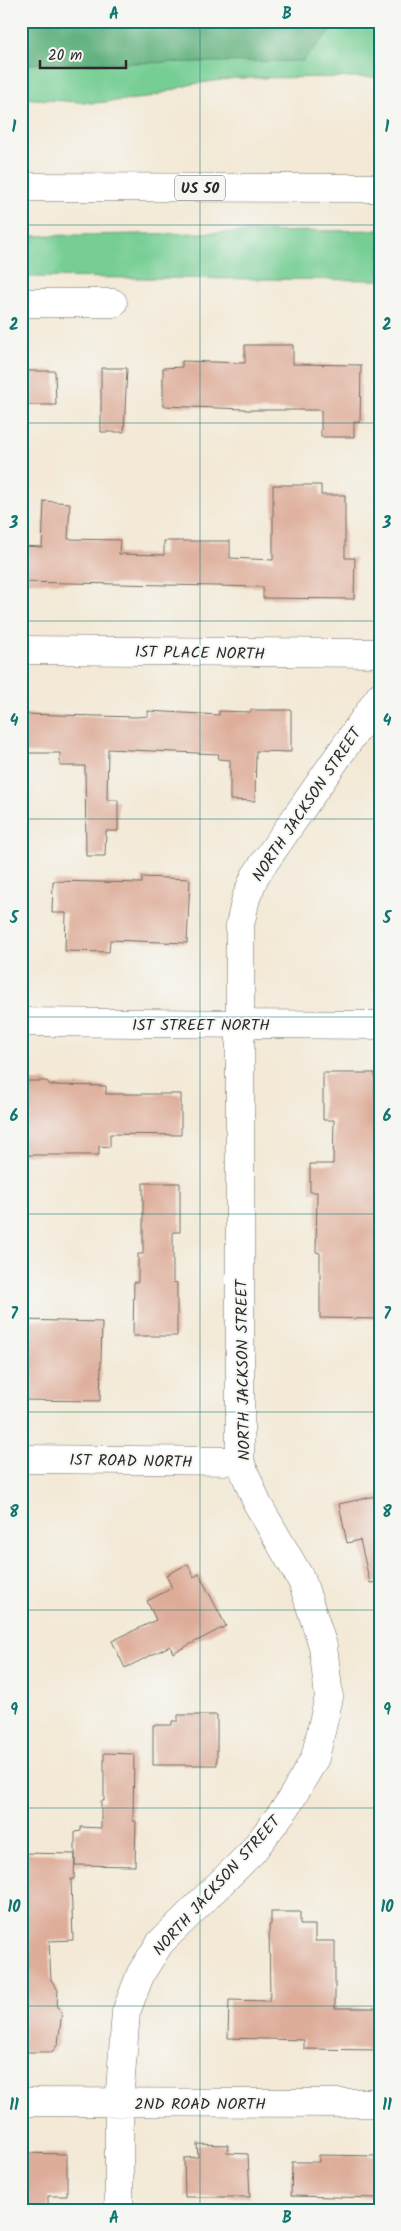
<svg xmlns="http://www.w3.org/2000/svg" width="401" height="2231" viewBox="0 0 401 2231" font-family="Kalam,sans-serif">
	<style>
		.green { fill: #76ce94; stroke: #507c60 }
		.forest { fill: #60b17e; stroke: #466e54 }
		.building { fill: #dead9a }
		.lines { fill: none; stroke-linecap: round; stroke-linejoin: round }
		.minor-casing { stroke: #716e67; stroke-width: 29 }
		.highway-casing { stroke: #716e67; stroke-width: 29 }
		.minor { stroke: #fff; stroke-width: 28 }
		.highway { stroke: #fff; stroke-width: 28 }
		.grid { fill: none; stroke: #0f766e; stroke-width: 1; stroke-opacity: 0.55 }
		.labels { text-anchor: middle; stroke-width: 4; stroke-linejoin: round; paint-order: stroke }
		.shield { fill: #f6f6f2; stroke: #686867; stroke-width: 1 }
		.shield-label { font-size: 15px; font-weight: bold; fill: #2b2b2b }
		.street-label { font-size: 16px; fill: #2b2b2b; stroke: #f6f6f2 }
		.neatline { fill: none; stroke: #0f766e; stroke-width: 2 }
		.grid-label { font-size: 16px; text-anchor: middle; font-weight: bold; fill: #0f766e }
	</style>
	<rect width="100%" height="100%" fill="#f6f6f2"/>
	<filter id="ink" filterUnits="userSpaceOnUse"><feTurbulence type="fractalNoise" baseFrequency=".02" numOctaves="2"/><feDisplacementMap in="SourceGraphic" scale="10" xChannelSelector="R" yChannelSelector="G"/><feConvolveMatrix kernelMatrix="1 2 1 2 8 2 1 2 1" color-interpolation-filters="sRGB"/></filter>
	<filter id="wash" filterUnits="userSpaceOnUse"><feTurbulence type="fractalNoise" baseFrequency=".0096" numOctaves="4" result="noise"/><feDisplacementMap in="SourceGraphic" scale="20" xChannelSelector="R" yChannelSelector="G"/><feGaussianBlur stdDeviation="1.12" result="paint"/><feColorMatrix in="noise" values="0 0 0 0 0 0 0 0 0 0 0 0 0 0 0 0 0 1.4 0 .05"/><feComposite in="paint" operator="in"/></filter>
	<g filter="url(#wash)">
		<rect width="100%" height="100%" fill="#f3e9d6"/>
		<!-- green -->
		<path class="green" d="M21,21h359v56l-144,1 -44,6 -46,14 -52,5 -73,-5z
			M380,230v50l-359,-3v-41z"/>
		<!-- forest -->
		<path class="forest" d="M21,21h318l-36,40 -282,3z"/>
		<g id="blocks">
			<!-- building -->
			<path class="building" d="M245,345h48v19l68,1 -1,57h-6v15h-33v-27h-76v-1l-82,-3v-38l19,-1v-6l63,2z
				M101,368h26l-3,64h-23z
				M21,371h34l1,34h-35z
				M273,485h48v10h24v63h10l-1,41 -91,-1v-11l-242,-5v-36l21,1 2,-46 26,2 -2,36 52,1 -1,14 45,1v-14h66v17l43,2z
				M251,710h40v42l-35,-1 -1,50 -25,-1v-40l-12,-1 1,-5 -111,-5 -1,51h11v31h-12l-1,25h-19l-1,-90h-25v-13h-39v-39l115,3 12,-1v-5l71,4v-4l31,1z
				M142,877l48,2 -3,64 -77,-3 -1,12 -44,-1 1,-38h-14l1,-32 89,2z
				M323,1073h52v24h5v222l-60,-1v-65l-4,-1 1,-60h-7v-28h23l1,-44h-11z
				M21,1081h26l3,4 56,1v8h75v41l-71,-1v13l-11,-1v9h-78z
				M143,1183h37v49h-7v50l4,1v53h-44l1,-54h4v-28h5z
				M21,1320l81,2 -2,79 -79,-1z
				M380,1495v87l-10,1 -10,-43 -13,3 -8,-39z
				M188,1564l6,13 5,-3 27,52 -53,27 -3,-7 -45,22 -13,-27 44,-21 -9,-19 25,-13 -6,-13z
				M178,1715h39v50h-64v-40h19v-4h6z
				M104,1753l30,1 -1,67h3l-1,45 -60,-1v-33l6,-1v-4l20,1v-27h3z
				M21,1853l54,1 -1,25h-3l2,61 -24,1 2,39 7,10 -1,17 5,5 -4,32 -6,8h-31v-78l6,-6 -2,-91h-4z
				M271,1912h29v13h15v16h20v67h45v42l-76,-1v-9l-76,-2 1,-38 41,1 -1,-76h2z
				M197,2144l31,1 -1,8 21,1 2,43h-65l-1,-39 14,-1z
				M21,2153l46,1v42h-19v13h-27z
				M319,2155l59,1v42l-87,-2 1,-34h27z"/>
		</g>
	</g>
	<g filter="url(#ink)">
		<use href="#blocks" fill-opacity="0" stroke="#716e67" stroke-width="1"/>
		<g class="lines">
			<!-- minor casing -->
			<g class="minor-casing">
				<path id="minor" d="M21,303h92
					M21,650l359,3
					M21,1022l359,3
					M21,1459l219,2
					M21,2102l359,1
					M119,2210v-107l7,-91 15,-39 19,-30 92,-91 35,-46 28,-48 14,-61 -6,-51 -21,-65 -45,-78 -17,-42v-536l6,-27 9,-22 125,-180"/>
			</g>
			<!-- highway casing -->
			<g class="highway-casing">
				<path id="highway" d="M21,187l359,1"/>
			</g>
			<!-- minor -->
			<use href="#minor" class="minor"/>
			<!-- highway -->
			<use href="#highway" class="highway"/>
		</g>
	</g>
	<!-- grid -->
	<path class="grid" d="M200,21v2189M21,225h359M21,423h359M21,621h359M21,819h359M21,1017h359M21,1214h359M21,1412h359M21,1610h359M21,1808h359M21,2006h359"/>
	<g class="labels">
		<!-- shield labels -->
		<rect class="shield" x="175" y="175.5" width="50" height="25" rx="4"/>
		<g class="shield-label">
			<text x="200" y="193">US 50</text>
		</g>
		<!-- street labels -->
		<g class="street-label">
			<text transform="translate(200 652) rotate(1)" y="6">1ST PLACE NORTH</text>
			<text transform="translate(306 804) rotate(-56)" y="6">NORTH JACKSON STREET</text>
			<text x="201" y="1030">1ST STREET NORTH</text>
			<text transform="translate(242 1370) rotate(-91)" y="6">NORTH JACKSON STREET</text>
			<text transform="translate(131 1460) rotate(1)" y="6">1ST ROAD NORTH</text>
			<text transform="translate(216 1885) rotate(-48)" y="6">NORTH JACKSON STREET</text>
			<text x="200" y="2109">2ND ROAD NORTH</text>
		</g>
	</g>
	<!-- margin -->
	<rect width="401" height="2231" fill="none" stroke="#f6f6f2" stroke-width="55"/>
	<!-- scale -->
	<path d="M40 60v8h86v-8" fill="none" stroke="#2b2b2b" stroke-width="2.5"/>
	<text x="48" y="60" font-size="15" fill="#2b2b2b" stroke="#f6f6f2" stroke-width="4" paint-order="stroke">20 m</text>
	<rect x="28" y="28" width="346" height="2176" class="neatline"/>
	<g class="grid-label">
		<text x="114" y="19">A</text>
		<text x="287" y="19">B</text>
		<text x="14" y="132">1</text>
		<text x="387" y="132">1</text>
		<text x="14" y="330">2</text>
		<text x="387" y="330">2</text>
		<text x="14" y="528">3</text>
		<text x="387" y="528">3</text>
		<text x="14" y="726">4</text>
		<text x="387" y="726">4</text>
		<text x="14" y="923">5</text>
		<text x="387" y="923">5</text>
		<text x="14" y="1121">6</text>
		<text x="387" y="1121">6</text>
		<text x="14" y="1319">7</text>
		<text x="387" y="1319">7</text>
		<text x="14" y="1517">8</text>
		<text x="387" y="1517">8</text>
		<text x="14" y="1715">9</text>
		<text x="387" y="1715">9</text>
		<text x="14" y="1912">10</text>
		<text x="387" y="1912">10</text>
		<text x="14" y="2110">11</text>
		<text x="387" y="2110">11</text>
		<text x="114" y="2223">A</text>
		<text x="287" y="2223">B</text>
	</g>
</svg>
